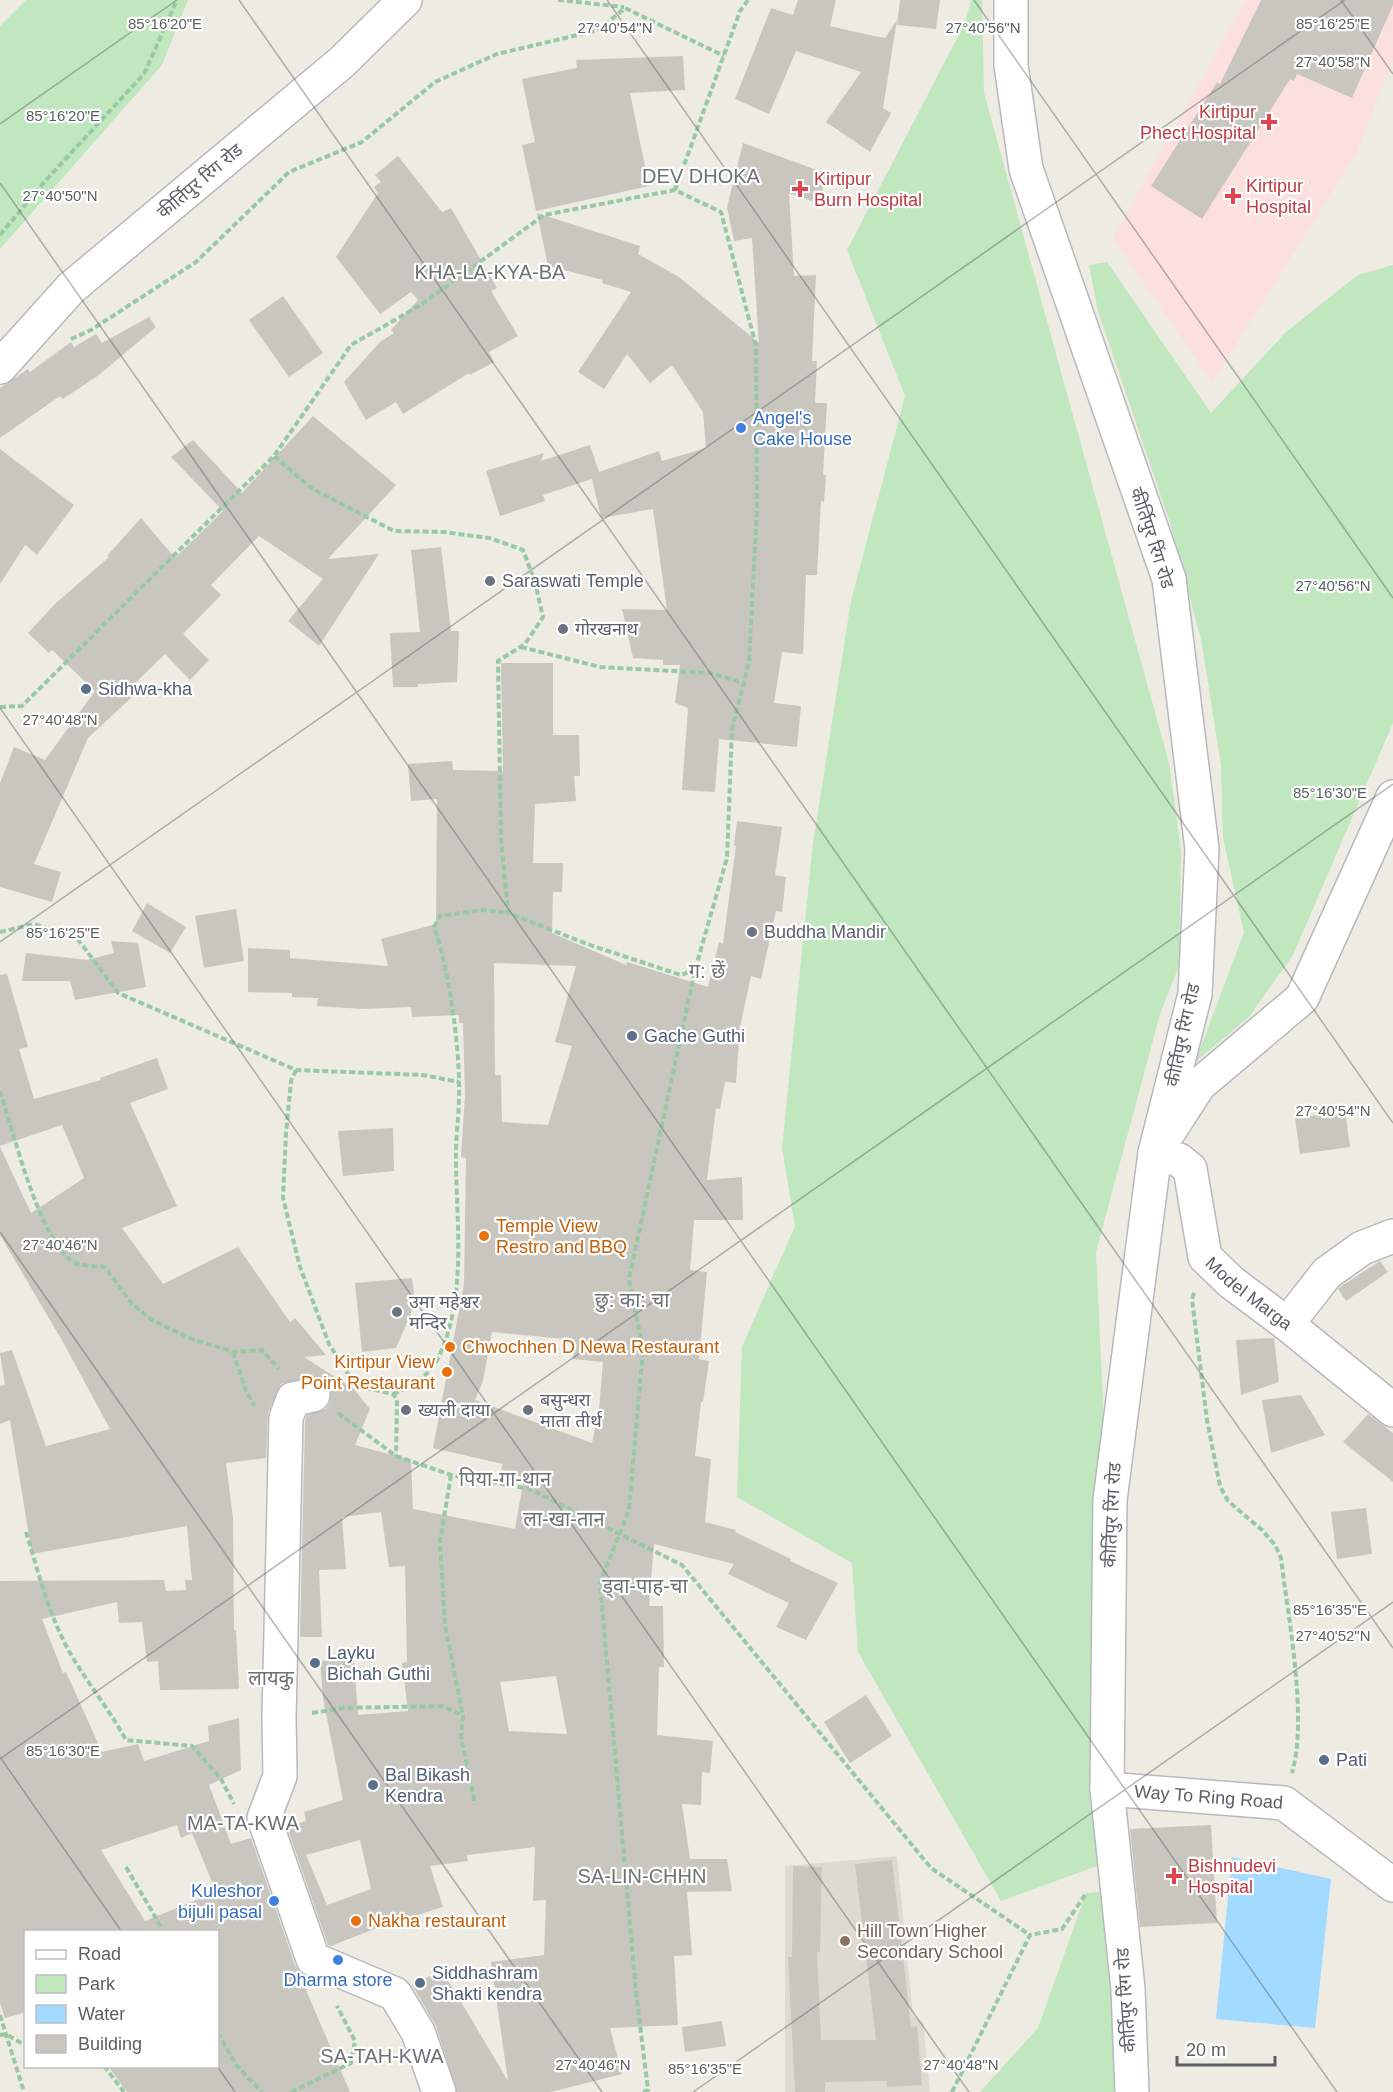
<svg xmlns="http://www.w3.org/2000/svg" width="1393" height="2092" viewBox="0 0 1393 2092" font-family="Helvetica,'Noto Sans Devanagari',sans-serif">
	<style>
		.education { fill: #dfdad1 }
		.medical { fill: #fce0de }
		.green { fill: #c0e7be }
		.water { fill: #a2dbff }
		.building { fill: #c9c6c0; fill-rule: evenodd }
		.lines { fill: none; stroke-linecap: round; stroke-linejoin: round }
		.minor-casing { stroke: #b6b9be; stroke-width: 36 }
		.path { stroke: #97c9a3; stroke-width: 4; stroke-dasharray: 6 3; stroke-linecap: butt }
		.minor { stroke: #fff; stroke-width: 33 }
		.ticks { fill: none; stroke: #5b6064; stroke-width: 1.5; stroke-opacity: 0.45 }
		.health-dot { fill: #e0444e; stroke: #fff; stroke-width: 2 }
		.shop-dot { fill: #3f7fe0; stroke: #fff; stroke-width: 2 }
		.worship-dot { fill: #6b7280; stroke: #fff; stroke-width: 2 }
		.service-dot { fill: #5c6f8a; stroke: #fff; stroke-width: 2 }
		.food-dot { fill: #e8710a; stroke: #fff; stroke-width: 2 }
		.education-dot { fill: #8d6e63; stroke: #fff; stroke-width: 2 }
		.labels { text-anchor: middle; stroke-width: 4.5; stroke-linejoin: round; paint-order: stroke }
		.health-label { font-size: 18px; fill: #be3a42; stroke: #fff; text-anchor: start }
		.street-label { font-size: 18px; fill: #5b6064; stroke: #fff }
		.shop-label { font-size: 18px; fill: #366cbe; stroke: #fff; text-anchor: start }
		.worship-label { font-size: 18px; fill: #5b616d; stroke: #fff; text-anchor: start }
		.service-label { font-size: 18px; fill: #4e5e75; stroke: #fff; text-anchor: start }
		.food-label { font-size: 18px; fill: #c56008; stroke: #fff; text-anchor: start }
		.education-label { font-size: 18px; fill: #785e54; stroke: #fff; text-anchor: start }
		.neighbourhood-label { font-size: 20px; fill: #6c7276; stroke: #fff }
		.ticks-label { font-size: 15px; text-anchor: middle; fill: #5b6064; stroke: #fff; stroke-width: 4.5; stroke-linejoin: round; paint-order: stroke }
	</style>
	<rect width="100%" height="100%" fill="#eeebe3"/>
	<!-- education -->
	<path class="education" d="M897,1856l16,160 10,6 7,70h-145v-226z"/>
	<!-- medical -->
	<path class="medical" d="M1246,0h147v60l-37,94 -144,229 -99,-145z"/>
	<!-- green -->
	<path class="green" d="M26,0h162l-26,65 -162,184v-223z
		M971,0h11l2,93 185,670 12,87 -2,116 -19,48 -64,238 28,604 -123,45 -143,-249 -6,-89 -115,-66 5,-150 53,-121 -13,-78 31,-305 38,-242 54,-205 -58,-146 118,-227z
		M1107,262l104,151 75,-81 72,-57 35,-10v458l-100,232 -44,62 -54,45 49,-129 -21,-95 -2,-73 -20,-126 -32,-119 -71,-209 -9,-46z
		M1121,1890l27,202h-168l58,-64 48,-135z"/>
	<!-- water -->
	<path class="water" d="M1232,1857l99,22 -16,149 -99,-9z"/>
	<!-- building -->
	<path class="building" d="M798,0h38l-6,26 39,9 16,3 12,-18 -14,88 8,5 -21,39 -44,-30 35,-50 -65,-21 -27,63 -34,-15 36,-91 22,7z
		M900,0h40l-4,29 -39,-4z
		M1261,0h132v5l-41,93 -55,-24 -3,7 -4,-2 -88,140 -51,-33 66,-104 3,2z
		M683,56l2,34 -55,3 19,93 -113,25 -14,-66 13,-3 -13,-63 55,-11 -1,-8z
		M743,143l82,30 -4,31 -32,-11 5,83 22,-1 -4,86h5l-2,42h12l-4,72h3l-2,27 -3,-1 -4,74h-11l-3,79 -21,-2 -8,51 27,3 -4,41 -78,-8 -4,53 -33,-2 6,-82 -13,-5 5,-38h-17v-5l-30,-2 -11,-49 45,1 -14,-101 -52,9 -9,-39 -49,16 2,6 -45,15 -14,-45 58,-18 -3,8 49,-16 9,27 60,-21 3,10 44,-13 -3,-36 -31,-47 -22,18 -23,-29 -23,35 -26,-17 53,-80 -29,-9 1,-3 -55,-14 -11,-53 103,33 -2,8 41,23 80,66 -7,-105 -18,3 -7,-34z
		M398,156l44,56 9,-4 46,80 -6,3 27,45 -29,16 5,10 -24,13 -1,-2 -66,41 -7,-12 -30,18 -22,-38 36,-40 14,-9 -3,-3 27,-30 -7,-8 -31,22 -44,-57 42,-64 -4,-6 7,-5 -6,-7z
		M283,296l40,57 -34,24 -40,-57z
		M149,317l7,10 -57,48 -36,24 -3,-3 -60,42v-50l28,-19 2,3 41,-30 3,5 22,-13 6,9z
		M313,416l83,69 -68,74 51,-5 -60,92 -31,-25 35,-42 -64,-43 -48,49 10,10 -38,39 26,26 -19,20 -25,-26 -39,38 6,5 -44,41 -54,126 27,8 -9,30 -52,-15v-104l14,-36 31,13 50,-69 -43,-41 -3,3 -21,-20 28,-30 53,-46 -2,-1 34,-38 34,40 48,-47 -52,-54 22,-17 49,53z
		M0,449l74,56 -37,50 -12,-10 -25,39z
		M441,547l10,84h8l-2,51 -39,2v3h-25l-3,-54 30,-1 -9,-82z
		M501,663h52v72h26l1,41h-6l2,25 -41,3 -2,59h30l-1,29h-9l-1,41 74,32 1,-3 81,25 11,-45 4,2 13,-98h-2l3,-25 45,6 -7,48 11,2 -4,35 -6,-1 -15,68 -10,-3 -11,51 -4,56 -11,-1 -5,27 -4,-1 -9,72 35,-3 1,43h-49l-4,50 17,2 -8,87 10,2 -6,41h-2l-6,54 16,3 -6,63 31,8 -1,2 56,27 -1,2 48,22 -32,57 -30,-13 13,-24 -61,-29 6,-10 -80,-20 -5,62h14l1,61h-5l-2,68 56,6 -3,32 -8,-1 -1,33 -19,-1 8,55h37l5,32 -45,1 5,63 -18,1 4,69 -68,3 12,46 -71,18h-94l-21,-66 -24,-41 30,-15 66,111 -17,-119 53,-7 2,-55 -13,1 2,-54 -68,8 1,6 -38,5 13,41 -61,19 -51,20 -3,-1 -41,-118 19,-6 -2,-9 39,-12 -20,-102 -3,-37 34,-1 4,55 50,-4 -6,-48 5,-1 -2,-96 -16,1 -8,-55 -39,5 4,52 -27,1 3,67h-22l5,-215 2,-7 19,-6 4,-7 1,-10 -4,-9 -9,-6h-9l-28,7 -13,28 -2,46 -40,5 7,55 1,112h2l3,59 -79,1 -2,-29 -11,1 -5,-40 -23,1 -2,-21 -75,17 21,54 3,-1 36,80 36,-8 6,17 65,-20 -1,-15 31,-8 2,52 -32,15 22,59 20,-6 44,127 6,8 -2,1 51,118h-223l-18,-25h109v-135h-192v80l-21,6 -5,-15v-422l164,-1 2,11 20,-1 -1,-10h7l-5,-54 -155,28 -22,-134 -10,4v-38l5,-1 -5,-32 12,-3 34,96 64,-17 -46,-85 -64,-109v-88l31,66 53,-35 -22,-53 -62,21v-171l7,-1 21,73 -9,2 15,50 67,-19 -1,-2 57,-20 11,31 -38,14 47,103 -55,22 41,56 75,-37 52,75 5,-4 31,37 -22,2 50,32 16,20 -15,36 56,15 2,49 102,20 9,-51 -23,-9 2,-5 -70,-16 31,-164 2,-126 -5,-1 4,-61 -2,-73h-4v-8l-47,2 -1,-10 -48,2 -46,-3 1,-8 -26,-1v-4l-44,-1v-44l42,2v8l98,8 -7,-27 55,-15 1,-125 -26,2 -3,-37 44,-3 1,9 50,1zM494,963l82,3 -21,76 17,4 -24,79 -46,-3 -1,-47h-6zM492,1332l82,8 -1,19 30,3 -4,47 -7,34 -117,-43 8,-19zM556,1676l11,58 -58,-3 -9,-49zM177,1825l4,13 11,-5 24,59 -71,29 -44,-71zM360,1840l11,49 -44,16 -21,-50z
		M147,903l39,24 -16,26 -38,-22z
		M236,909l8,52 -40,7 -9,-52z
		M111,941l27,2 8,44 -71,13 -5,-19h-48l4,-28 61,7 27,-7z
		M1345,1111l5,36 -50,7 -5,-36z
		M393,1128l1,43 -51,5 -5,-45z
		M1380,1261l8,11 -42,29 -8,-12 2,-2z
		M412,1278l3,26 -19,44 -34,4 -7,-69z
		M1274,1338l5,44 -38,13 -5,-55z
		M1301,1395l24,40 -54,18 -9,-53z
		M1368,1414l25,19v49l-50,-40z
		M1366,1508l6,46 -35,5 -6,-47z
		M866,1695l26,41 -42,27 -26,-41z
		M1211,1825l6,98 -77,4 -10,-98z
		M892,1860l19,167 6,-1 5,59 -35,2v-6l-62,1v10h-30l-7,-135h4l1,-91 29,1 -2,85h-3l4,88h55l-21,-176z
		M722,2021l4,25 -41,6 -3,-25z"/>
	<g class="lines">
		<!-- minor casing -->
		<g class="minor-casing">
			<g id="minor">
				<path d="M1011,0v65l15,104 143,410 33,270 -7,145 -40,159 -45,347 -3,289 21,200 4,103"/>
				<path d="M0,367l71,-79 271,-226 63,-62"/>
				<path id="s1" d="M1393,797l-91,201 -103,87 -44,68 24,7 11,9 15,88 26,25 56,42 106,86"/>
				<path d="M1287,1324l40,-51 35,-25 31,-12"/>
				<path d="M313,1395l-20,4 -7,19 -7,299 1,59 -16,42 49,141 82,35 23,38 21,60"/>
				<path id="s2" d="M1107,1789l177,14 109,82"/>
			</g>
		</g>
		<!-- path -->
		<path class="path" d="M558,0l66,7
			M675,190l65,-179 8,-11
			M0,235l47,-56 97,-105 33,-74
			M71,339l20,-9 105,-68 93,-90 73,-30 73,-60 62,-28 102,-24 26,-22 99,48
			M274,456l37,32 83,43 50,1 45,6 34,12 12,32 8,35 -18,27 -27,17 3,178 7,74 82,32 91,30 14,-5
			M521,647l79,20 111,6 32,10
			M0,707l22,-1 252,-250 77,-111 70,-40 123,-90 131,-25 46,22 35,134 1,162 -8,154 -17,67 -5,129 -32,112 -66,309 14,70 -14,161 -29,73 36,409 12,98 -5,2
			M0,932l34,-8 43,14 41,55 178,77 127,5 36,7
			M296,1070l-5,11 -5,52 -3,65 17,69 29,77 27,42 37,8 4,6 -1,56
			M0,1091c13,39 39,149 73,171 7,4 23,4 32,5l27,37 20,16 40,19 41,13 29,-2 17,19
			M1194,1293l-2,6 15,121 13,66 8,15 34,29 13,15 6,13c7,59 27,160 11,215
			M233,1352l13,39 9,15
			M393,1394c20,-8 38,-19 47,-40 26,-58 17,-127 16,-189 -1,-27 4,-54 3,-81 0,-42 -11,-119 -25,-157l6,-11 43,-6 25,3
			M338,1413l58,43 55,19 79,14 152,76 249,303 99,67
			M451,1475l-11,67 5,83 18,91 -2,20 14,68
			M26,1532c13,42 24,88 47,126 17,28 37,53 53,82l66,6 29,33 13,25
			M312,1713l32,-5 98,-2 20,9
			M126,1867l38,65
			M0,2015l24,77
			M218,2033l18,32 26,27
			M0,2035l6,-1 20,12
			M104,2066l20,26
			M291,2092l60,-29 4,-22 -18,-35
			M952,2092l78,-157 32,-6 23,-34"/>
		<!-- minor -->
		<use href="#minor" class="minor"/>
	</g>
	<!-- ticks -->
	<path class="ticks" d="M239,0l1154,1648M607,0l786,1123M974,0l419,598M1341,0l52,74M0,124l177,-124M0,183l1337,1909M0,708l969,1384M0,942l1345,-942M0,1232l602,860M0,1757l122,175M0,1759l1393,-975M217,2066l18,26M693,2092l700,-490"/>
	<!-- markers -->
	<g class="health-dot">
		<path d="M1266 113h6v6h6v6h-6v6h-6v-6h-6v-6h6z"/>
		<path d="M797 180h6v6h6v6h-6v6h-6v-6h-6v-6h6z"/>
		<path d="M1230 187h6v6h6v6h-6v6h-6v-6h-6v-6h6z"/>
		<path d="M1171 1867h6v6h6v6h-6v6h-6v-6h-6v-6h6z"/>
	</g>
	<g class="shop-dot">
		<circle cx="741" cy="428" r="6"/>
		<circle cx="274" cy="1901" r="6"/>
		<circle cx="338" cy="1960" r="6"/>
	</g>
	<g class="worship-dot">
		<circle cx="490" cy="581" r="6"/>
		<circle cx="563" cy="629" r="6"/>
		<circle cx="752" cy="932" r="6"/>
		<circle cx="397" cy="1312" r="6"/>
		<circle cx="406" cy="1410" r="6"/>
		<circle cx="528" cy="1410" r="6"/>
	</g>
	<g class="service-dot">
		<circle cx="86" cy="689" r="6"/>
		<circle cx="632" cy="1036" r="6"/>
		<circle cx="315" cy="1663" r="6"/>
		<circle cx="1324" cy="1760" r="6"/>
		<circle cx="373" cy="1785" r="6"/>
		<circle cx="420" cy="1983" r="6"/>
	</g>
	<g class="food-dot">
		<circle cx="484" cy="1236" r="6"/>
		<circle cx="450" cy="1347" r="6"/>
		<circle cx="447" cy="1372" r="6"/>
		<circle cx="356" cy="1921" r="6"/>
	</g>
	<circle class="education-dot" cx="845" cy="1941" r="6"/>
	<g class="labels">
		<!-- health labels -->
		<g class="health-label">
			<text x="1256" y="118" text-anchor="end">Kirtipur<tspan x="1256" dy="21">Phect Hospital</tspan></text>
			<text x="814" y="185">Kirtipur<tspan x="814" dy="21">Burn Hospital</tspan></text>
			<text x="1246" y="192">Kirtipur<tspan x="1246" dy="21">Hospital</tspan></text>
			<text x="1188" y="1872">Bishnudevi<tspan x="1188" dy="21">Hospital</tspan></text>
		</g>
		<!-- street labels -->
		<g class="street-label">
			<text transform="translate(200 181) rotate(-40)" y="6">कीर्तिपुर रिंग रोड</text>
			<text transform="translate(1152 538) rotate(72)" y="6">कीर्तिपुर रिंग रोड</text>
			<text transform="translate(1183 1035) rotate(-78)" y="6">कीर्तिपुर रिंग रोड</text>
			<text dy="6" stroke="none"><textPath href="#s1" startOffset="622">Model Marga</textPath></text>
			<text transform="translate(1112 1515) rotate(-87)" y="6">कीर्तिपुर रिंग रोड</text>
			<text dy="6" stroke="none"><textPath href="#s2" startOffset="102">Way To Ring Road</textPath></text>
			<text transform="translate(1126 2000) rotate(-94)" y="6">कीर्तिपुर रिंग रोड</text>
		</g>
		<!-- shop labels -->
		<g class="shop-label">
			<text x="753" y="424">Angel's<tspan x="753" dy="21">Cake House</tspan></text>
			<text x="262" y="1897" text-anchor="end">Kuleshor<tspan x="262" dy="21">bijuli pasal</tspan></text>
			<text x="338" y="1986" text-anchor="middle">Dharma store</text>
		</g>
		<!-- worship labels -->
		<g class="worship-label">
			<text x="502" y="587">Saraswati Temple</text>
			<text x="575" y="635">गोरखनाथ</text>
			<text x="764" y="938">Buddha Mandir</text>
			<text x="409" y="1308">उमा महेश्वर<tspan x="409" dy="21">मन्दिर</tspan></text>
			<text x="540" y="1406">बसुन्धरा<tspan x="540" dy="21">माता तीर्थ</tspan></text>
			<text x="418" y="1416">ख्यली दाया</text>
		</g>
		<!-- service labels -->
		<g class="service-label">
			<text x="98" y="695">Sidhwa-kha</text>
			<text x="644" y="1042">Gache Guthi</text>
			<text x="327" y="1659">Layku<tspan x="327" dy="21">Bichah Guthi</tspan></text>
			<text x="1336" y="1766">Pati</text>
			<text x="385" y="1781">Bal Bikash<tspan x="385" dy="21">Kendra</tspan></text>
			<text x="432" y="1979">Siddhashram<tspan x="432" dy="21">Shakti kendra</tspan></text>
		</g>
		<!-- food labels -->
		<g class="food-label">
			<text x="496" y="1232">Temple View<tspan x="496" dy="21">Restro and BBQ</tspan></text>
			<text x="462" y="1353">Chwochhen D Newa Restaurant</text>
			<text x="435" y="1368" text-anchor="end">Kirtipur View<tspan x="435" dy="21">Point Restaurant</tspan></text>
			<text x="368" y="1927">Nakha restaurant</text>
		</g>
		<!-- education labels -->
		<g class="education-label">
			<text x="857" y="1937">Hill Town Higher<tspan x="857" dy="21">Secondary School</tspan></text>
		</g>
		<!-- neighbourhood labels -->
		<g class="neighbourhood-label">
			<text x="701" y="183">DEV DHOKA</text>
			<text x="490" y="279">KHA-LA-KYA-BA</text>
			<text x="707" y="978">ग: छें</text>
			<text x="632" y="1307">छु: का: चा</text>
			<text x="505" y="1486">पिया-गा-थान</text>
			<text x="564" y="1526">ला-खा-तान</text>
			<text x="645" y="1593">ड्वा-पाह-चा</text>
			<text x="271" y="1685">लायकु</text>
			<text x="243" y="1830">MA-TA-KWA</text>
			<text x="642" y="1883">SA-LIN-CHHN</text>
			<text x="382" y="2063">SA-TAH-KWA</text>
		</g>
	</g>
	<g class="ticks-label">
		<text x="165" y="29">85°16'20"E</text>
		<text x="1333" y="29">85°16'25"E</text>
		<text x="615" y="33">27°40'54"N</text>
		<text x="983" y="33">27°40'56"N</text>
		<text x="1333" y="67">27°40'58"N</text>
		<text x="63" y="121">85°16'20"E</text>
		<text x="60" y="201">27°40'50"N</text>
		<text x="1333" y="591">27°40'56"N</text>
		<text x="60" y="725">27°40'48"N</text>
		<text x="1330" y="798">85°16'30"E</text>
		<text x="63" y="938">85°16'25"E</text>
		<text x="1333" y="1116">27°40'54"N</text>
		<text x="60" y="1250">27°40'46"N</text>
		<text x="1330" y="1615">85°16'35"E</text>
		<text x="1333" y="1641">27°40'52"N</text>
		<text x="63" y="1756">85°16'30"E</text>
		<text x="593" y="2070">27°40'46"N</text>
		<text x="961" y="2070">27°40'48"N</text>
		<text x="705" y="2074">85°16'35"E</text>
	</g>
	<!-- legend -->
	<rect x="24" y="1930" width="195" height="138" fill="#ffffff" stroke="#bdbfc1" stroke-width="1.5"/>
	<rect x="36" y="1950" width="30" height="9" fill="#ffffff" stroke="#bdbfc1" stroke-width="1.5"/>
	<text x="78" y="1960" font-size="18" fill="#5b6064">Road</text>
	<rect x="36" y="1975" width="30" height="18" fill="#c0e7be" stroke="#bdbfc1" stroke-width="1.5"/>
	<text x="78" y="1990" font-size="18" fill="#5b6064">Park</text>
	<rect x="36" y="2005" width="30" height="18" fill="#a2dbff" stroke="#bdbfc1" stroke-width="1.5"/>
	<text x="78" y="2020" font-size="18" fill="#5b6064">Water</text>
	<rect x="36" y="2035" width="30" height="18" fill="#c9c6c0" stroke="#bdbfc1" stroke-width="1.5"/>
	<text x="78" y="2050" font-size="18" fill="#5b6064">Building</text>
	<!-- scale -->
	<path d="M1177 2056v9h98v-9" fill="none" stroke="#5b6064" stroke-width="3"/>
	<text x="1186" y="2056" font-size="18" fill="#5b6064" stroke="#ffffff" stroke-width="4.5" paint-order="stroke">20 m</text>
</svg>
